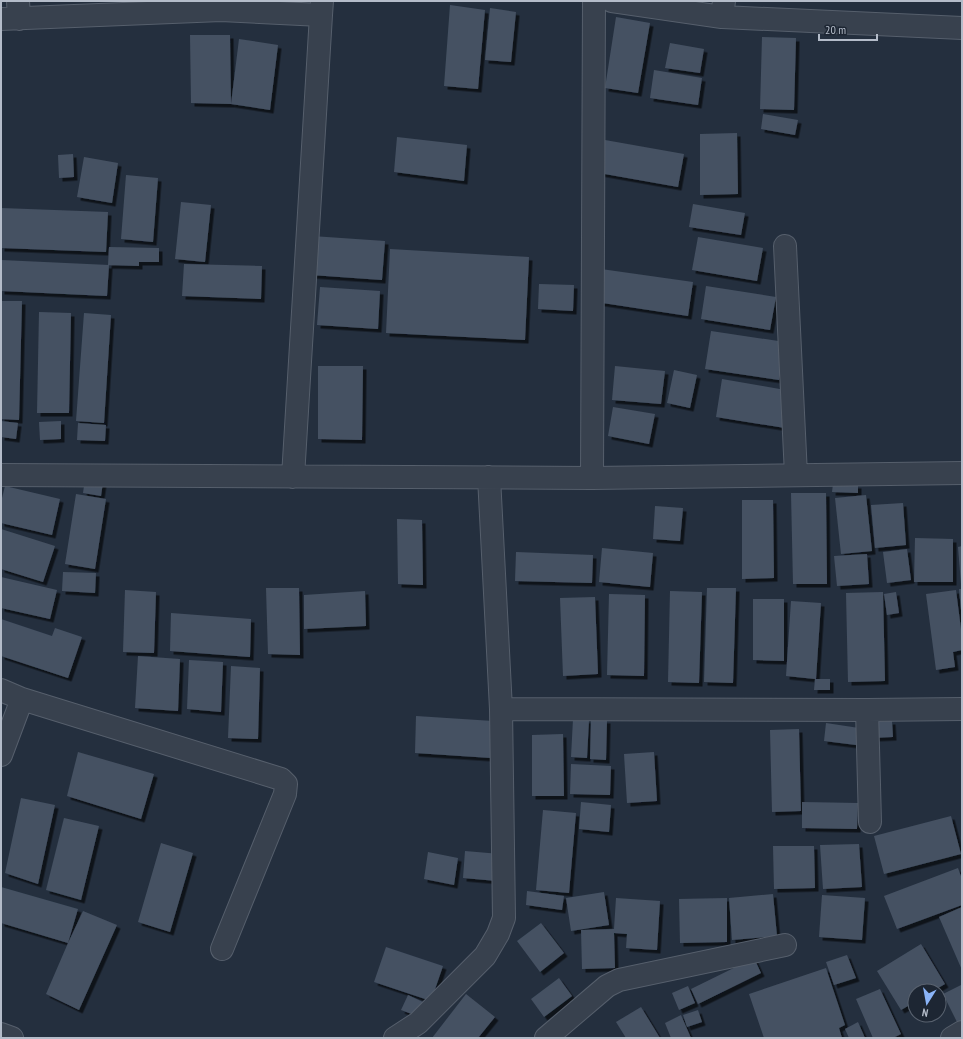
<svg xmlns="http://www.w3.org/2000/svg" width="963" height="1039" viewBox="0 0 963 1039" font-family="'PT Sans Narrow',sans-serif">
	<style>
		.building { fill: #455162; filter: url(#shadow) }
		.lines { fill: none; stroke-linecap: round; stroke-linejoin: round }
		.street-casing { stroke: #565f6c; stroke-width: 24 }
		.street { stroke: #38414e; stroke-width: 22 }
	</style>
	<defs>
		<filter id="shadow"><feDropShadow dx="3.5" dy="3.5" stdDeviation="0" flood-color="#0009"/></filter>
	</defs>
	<rect width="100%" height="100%" fill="#242f3e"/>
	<!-- building -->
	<path class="building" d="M450,5l35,5 -7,79 -34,-3z
		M490,8l26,4 -5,50 -26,-2z
		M616,17l34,6 -12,70 -33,-5z
		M190,35h40l1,69 8,-65 39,6 -8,65 -39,-6 -40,-1z
		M762,37l34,1 -2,72 -34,-1z
		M670,43l34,6 -4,24 -35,-5z
		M654,70l48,8 -4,27 -48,-7z
		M763,114l35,6 -3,15 -34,-6z
		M737,133l1,61 -38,1v-61z
		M397,137l70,8 -3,36 -70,-9z
		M605,140l79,14 -6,33 -79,-14z
		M73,154l1,23 -15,1 -1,-23z
		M84,157l34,6 -6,40 -35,-6z
		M126,175l32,3 -5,64 -32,-3z
		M181,202l30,3 -6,57 -30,-3z
		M693,204l52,9 -4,22 -52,-8z
		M1,208l107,4 -2,40 -105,-4z
		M312,236l73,5 -3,39 -71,-5z
		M698,237l65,11 -6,33 -65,-11z
		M109,247l50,1v14h-20v4l-31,-1z
		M390,249l139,8 -4,83 -139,-7z
		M1,260l108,5 -2,31 -106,-5z
		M184,264l78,2 -1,33 -79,-3z
		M601,269l92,13 -5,34 -92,-14z
		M539,284l35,1 -1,26 -35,-2z
		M706,286l70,11 -6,33 -69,-11z
		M320,287l60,4 -2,38 -61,-4z
		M1,301h21l-3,119 -18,-1z
		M39,312l32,1 -2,100h-32z
		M84,313l27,2 -7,108 -28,-2z
		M711,331l74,11 -6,38 -74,-11z
		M318,366h45l-1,74 -44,-1z
		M615,366l50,5 -4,33 -49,-4z
		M674,370l23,5 -7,33 -23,-5z
		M722,379l69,12 -6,37 -69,-11z
		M613,407l42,7 -6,30 -41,-8z
		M1,421l17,2 -2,16 -15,-2z
		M61,421v18l-21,1 -1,-18z
		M78,423l28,2 -1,16 -28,-1z
		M85,479l18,3 -2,14 -18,-3z
		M833,484l25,1v8l-26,-1z
		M5,486l55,13 -8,36 -51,-12v-21z
		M791,493h35l1,91h-34z
		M76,494l30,5 -11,70 -30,-5z
		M866,495l6,56 -31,3 -6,-56z
		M742,500h31l1,78 -32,1z
		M903,503l3,42 -31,3 -4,-43z
		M655,506l28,2 -3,33 -27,-2z
		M397,519l25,1 1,65 -25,-1z
		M1,529l54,17 -12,36 -42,-13z
		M915,538l38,1v43h-39z
		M962,546v38h-1l-3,-37z
		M602,548l51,5 -3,34 -51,-5z
		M907,549l4,31 -24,3 -4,-31z
		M516,552l77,3 -1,28 -77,-2z
		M867,554l2,30 -32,2 -3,-30z
		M63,572l33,1 -1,20 -33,-2z
		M1,577l56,13 -7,29 -49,-11z
		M266,588h33l1,67 -32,-1z
		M707,588h29l-3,95 -29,-1z
		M959,589h3v21h-1z
		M125,590l31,2 -2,61 -31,-1z
		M956,590l6,47v13l-9,2 2,15 -19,3 -10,-76z
		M365,591l1,35 -62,3v-34z
		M670,591l32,1 -3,91 -31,-1z
		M883,592l2,89 -37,1 -2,-89z
		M896,592l3,21 -12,2 -3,-21z
		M609,594l36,1 -1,81 -37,-1z
		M595,597l3,77 -35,2 -3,-78z
		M753,599h31v62l-31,-1z
		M791,601l30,2 -5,76h14v11h-16l1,-11 -29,-3z
		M171,613l80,6 -1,38 -80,-6z
		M1,619l51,17 3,-8 27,9 -14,41 -67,-22z
		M138,656l42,3 -2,52 -43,-3z
		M189,660l34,2 -2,50 -34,-3z
		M231,666l29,2 -2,71 -30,-1z
		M416,716l77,5 -2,37 -76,-5z
		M573,719l16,1 -2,38 -16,-1z
		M591,719l16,1 -1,40 -16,-1z
		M892,721l1,16 -22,1 -1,-16z
		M826,723l33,5 -3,17 -32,-4z
		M799,729l2,82 -29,1 -2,-82z
		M563,734l1,62h-32v-61z
		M78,752l76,22 -13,45 -74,-23z
		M654,752l3,49 -30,2 -3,-49z
		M571,764l40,2 -1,29 -40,-1z
		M21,798l34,7 -17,79 -33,-11z
		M581,802l30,3 -2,27 -30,-3z
		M802,802l56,1 -1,26 -55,-1z
		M543,810l33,3 -7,80 -33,-3z
		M951,816l10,38 -77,20 -10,-38z
		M64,818l35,8 -18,74 -35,-10z
		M161,843l32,10 -23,79 -32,-10z
		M859,844l3,43 -39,2 -3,-44z
		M773,846h41l1,42 -41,1z
		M465,851l35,3 -3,27 -34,-3z
		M428,852l30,6 -4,27 -30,-6z
		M958,868l4,11v26l-65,24 -13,-33z
		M1,887l77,22 -10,34 15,-32 34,14 -38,85 -33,-16 22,-51 -67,-20z
		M527,891l37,5 -2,14 -36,-5z
		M604,892l5,33 -38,6 -5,-33z
		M773,894l4,42 -45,4 -3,-42z
		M822,895l43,3 -3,42 -43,-3z
		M616,898l44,3 -3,49 -31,-2 1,-14 -13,-1 1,35 -33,1 -1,-39 33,-1z
		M727,898v44l-47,1 -1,-44z
		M962,907v63l-23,-53z
		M541,923l23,30 -24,19 -23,-31z
		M921,944l24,40 -12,7h-18v11l-14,8 -24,-39z
		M386,947l57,19 -12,35 -57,-19z
		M847,955l9,23 -22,7 -8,-23z
		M754,958l7,15 -63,31 -7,-15z
		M826,968l19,57 -6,3 3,10h-78l-15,-44z
		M559,978l13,18 -28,21 -13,-18z
		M961,985l1,37 -4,2 -15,-30z
		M688,986l7,17 -16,7 -7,-17z
		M880,989l21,45 -8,4h-20l-17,-39z
		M466,994l29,23 -17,21h-46z
		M408,995l15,7 -6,14 -16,-6z
		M641,1007l19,31h-34l-10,-16z
		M698,1010l4,12 -15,5 -4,-12z
		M681,1015l10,23h-20l-6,-15z
		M858,1022l7,16h-16l-4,-9z"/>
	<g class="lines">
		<!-- street casing -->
		<g class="street-casing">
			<path id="street" d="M18,1l1,18
				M612,1l110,16 2,-16
				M722,17l240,11
				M1,19l220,-9 100,5 1,-14
				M785,246l11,229
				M1,475l591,3 370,-5
				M293,477l28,-462
				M592,478l2,-477
				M1,690l21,9 259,80 5,5 -1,10 -63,155
				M501,709l366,1 95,-1
				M867,710l3,112
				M1,755l21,-56
				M1,1034l11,4
				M395,1038l23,-15 67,-67 13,-22 6,-16 -3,-209 -12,-232
				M546,1038l61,-52 12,-6 166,-35
				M952,1038l10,-6"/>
		</g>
		<!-- street -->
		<use href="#street" class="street"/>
	</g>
	<!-- border -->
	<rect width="963" height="1039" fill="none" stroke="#b4bcc9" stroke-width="4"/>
	<!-- north arrow -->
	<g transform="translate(927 1003) rotate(191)"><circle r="19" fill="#1d2633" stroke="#59626f"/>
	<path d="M0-3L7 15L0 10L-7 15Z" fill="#8ab4f8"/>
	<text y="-6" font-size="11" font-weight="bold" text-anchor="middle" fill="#b4bcc9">N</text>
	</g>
	<!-- scale -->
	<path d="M819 34v6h58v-6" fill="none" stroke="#b4bcc9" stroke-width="2"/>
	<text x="825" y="34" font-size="12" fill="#b4bcc9" stroke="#1d2633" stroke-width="3" paint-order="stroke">20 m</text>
</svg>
